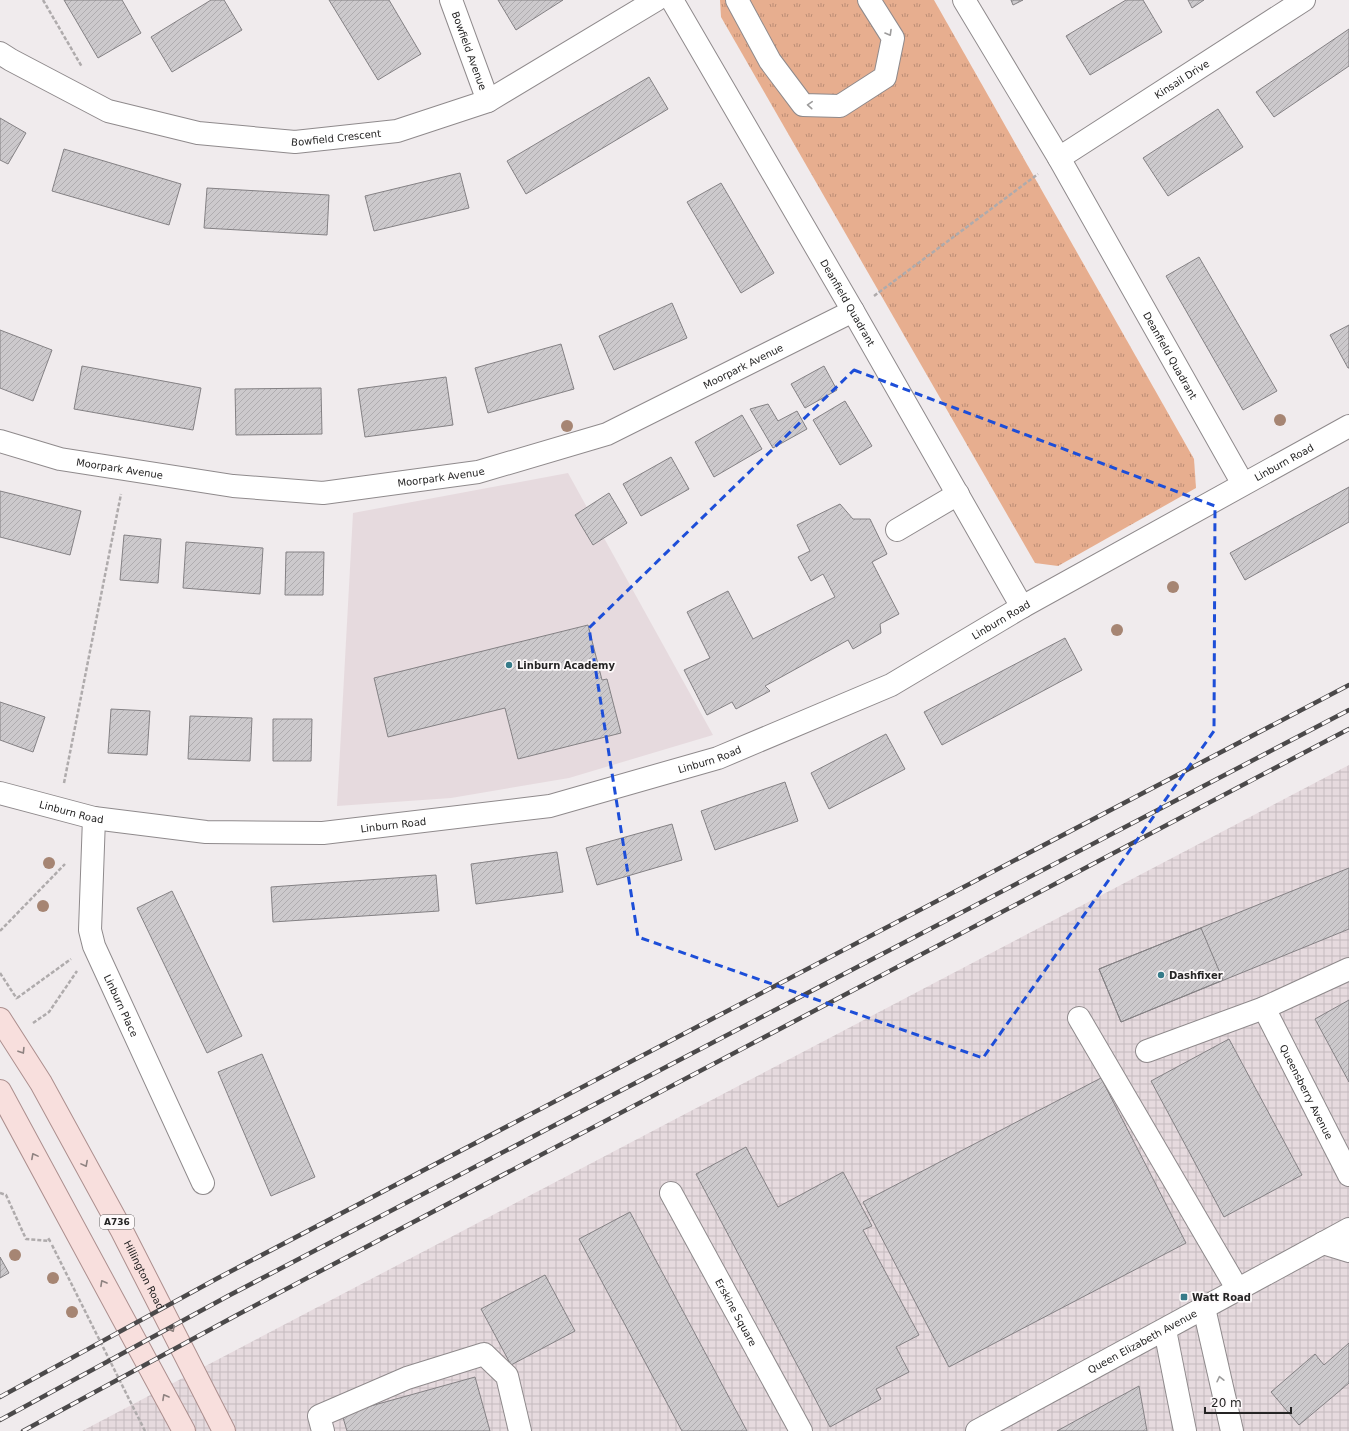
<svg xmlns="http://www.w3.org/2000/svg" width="1349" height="1431" viewBox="0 0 1349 1431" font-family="'DejaVu Sans',sans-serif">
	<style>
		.built { fill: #e6dade }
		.industrial { fill: url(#industrial-grid) }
		.park { fill: url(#park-tufts) }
		.building { fill: url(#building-hatch); stroke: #848184 }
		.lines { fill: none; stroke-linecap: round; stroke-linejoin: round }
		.minor-casing { stroke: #8f8a8c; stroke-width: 24 }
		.major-casing { stroke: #ac8f8e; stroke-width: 24 }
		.path { stroke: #afabac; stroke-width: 2.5; stroke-dasharray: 4 2; stroke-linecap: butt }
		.minor { stroke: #fff; stroke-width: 22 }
		.major { stroke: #f8dfdd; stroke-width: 22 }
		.rail-casing { stroke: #4b494a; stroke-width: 4.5 }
		.rail { stroke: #fdf9fa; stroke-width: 3; stroke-dasharray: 9; stroke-linecap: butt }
		.tree { fill: #a68573 }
		.oneway { stroke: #9d9c9c }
		.oneway2 { stroke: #8e8280 }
		.marked { fill: none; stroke: #1d4ed8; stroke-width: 3; stroke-dasharray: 8 5; stroke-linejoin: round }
		.poi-dot { fill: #367b89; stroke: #fdf9fa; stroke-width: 1.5 }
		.labels { text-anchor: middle; stroke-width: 3.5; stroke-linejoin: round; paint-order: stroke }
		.shield { fill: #fdf9fa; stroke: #666464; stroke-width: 1 }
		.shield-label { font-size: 9px; font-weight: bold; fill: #252424 }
		.street-label { font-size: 10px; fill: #252424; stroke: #fdf9fa }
		.poi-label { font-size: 10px; font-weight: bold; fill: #252424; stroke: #fdf9fa; text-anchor: start }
	</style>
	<defs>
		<pattern id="industrial-grid" width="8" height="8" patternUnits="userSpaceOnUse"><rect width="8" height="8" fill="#e6dade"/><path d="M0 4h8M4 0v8" fill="none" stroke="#c5bbbe"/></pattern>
		<pattern id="park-tufts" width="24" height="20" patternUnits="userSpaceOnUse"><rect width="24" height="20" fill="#e7ae8f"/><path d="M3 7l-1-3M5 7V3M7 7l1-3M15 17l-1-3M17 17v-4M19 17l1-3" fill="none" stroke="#bb8d75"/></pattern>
		<pattern id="building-hatch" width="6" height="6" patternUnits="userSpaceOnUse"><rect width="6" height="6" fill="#ccc9cc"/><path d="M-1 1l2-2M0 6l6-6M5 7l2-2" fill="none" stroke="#afacaf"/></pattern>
	</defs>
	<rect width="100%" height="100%" fill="#f0ebed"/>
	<!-- built -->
	<path class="built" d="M568,473l145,262 -144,43 -118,20 -114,8 16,-293z"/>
	<!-- industrial -->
	<path class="industrial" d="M1349,765v666h-1267z"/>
	<!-- park -->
	<path class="park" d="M720,0h214l260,459 2,29 -138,78 -23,-3 -314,-546z"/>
	<!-- building -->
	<path class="building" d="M64,0h58l19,33 -43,25z
		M211,0h13l18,30 -70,42 -21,-35z
		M329,0h60l32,54 -43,26z
		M498,0h65l-47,30z
		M1011,0h12l-10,5z
		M1126,0h17l19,32 -72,43 -24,-39z
		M1188,0h16l-12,8z
		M1349,29v37l-75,51 -18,-25z
		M649,77l19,32 -142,85 -19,-33z
		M1218,109l25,38 -75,49 -25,-38z
		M0,118l26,15 -18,31 -8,-4z
		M64,149l117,35 -12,41 -117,-34z
		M460,173l9,35 -95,23 -9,-35z
		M721,183l53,90 -33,20 -54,-91z
		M207,188l122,7 -2,40 -123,-7z
		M1199,257l78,134 -34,19 -77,-134z
		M672,303l15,35 -73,32 -15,-34z
		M1349,325v43h-1l-18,-33z
		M0,330l52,20 -19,51 -33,-13z
		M561,344l13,45 -86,24 -13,-45z
		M82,366l119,22 -8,42 -119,-21z
		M824,366l13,24 -32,18 -14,-24z
		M446,377l7,48 -88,12 -7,-48z
		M321,388l1,46 -86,1 -1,-46z
		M845,401l27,45 -32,19 -27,-45z
		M768,404l10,17 19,-10 10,18 -34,19 -23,-39z
		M742,415l20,34 -48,28 -19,-35z
		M671,457l18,32 -48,27 -18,-32z
		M1349,487v35l-104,58 -15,-27z
		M0,491l81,20 -11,44 -70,-18z
		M609,493l18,30 -34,22 -18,-30z
		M840,504l13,15h17l17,35 -15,8 27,52 -19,10 1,9 -28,16 -5,-9 -83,46 5,5 -34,18 -4,-7 -25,13 -23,-45 26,-12 -23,-46 41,-21 25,48 82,-42 -12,-23 -12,7 -13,-24 12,-6 -13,-26z
		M124,535l37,4 -3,44 -38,-3z
		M186,542l77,6 -3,46 -77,-6z
		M286,552h38l-1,43h-38z
		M588,625l14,55 5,-1 14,54 -103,26 -13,-51 -117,29 -14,-59z
		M1065,638l17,32 -140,75 -18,-33z
		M0,702l45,15 -12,35 -33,-12z
		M111,709l39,2 -3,44 -39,-2z
		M190,716l62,2 -2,43 -62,-2z
		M273,719h39l-1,42h-38z
		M886,734l19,35 -76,40 -18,-36z
		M785,782l13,39 -83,29 -14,-39z
		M672,824l10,36 -85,25 -11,-37z
		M557,852l6,40 -87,12 -5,-40z
		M1349,868v61l-228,93 -22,-53z
		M436,875l3,36 -166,11 -2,-35z
		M172,891l70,145 -35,17 -70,-145z
		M1201,928l22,52 -102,42 -22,-53z
		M1349,1000v82l-34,-63z
		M1229,1039l73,136 -78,42 -73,-136z
		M262,1054l53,123 -44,19 -53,-124z
		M1101,1078l85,165 -237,124 -86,-165z
		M746,1147l32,60 65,-35 29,54 -9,4 56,105 -23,12 13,25 -33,17 5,10 -51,28 -134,-253z
		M630,1212l117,219h-65l-103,-192z
		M0,1257l9,16 -9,5z
		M545,1275l30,56 -64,34 -30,-56z
		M1349,1343v40l-50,42 -28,-33 44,-38 9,11z
		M475,1377l15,54h-143l-5,-17z
		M1139,1386l8,45h-90z"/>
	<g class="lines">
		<!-- minor casing -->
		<g class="minor-casing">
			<g id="minor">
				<path id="s1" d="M451,0l37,101"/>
				<path id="s2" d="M672,0l181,311 169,296"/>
				<path d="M737,0l33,61 33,44 37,1 45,-29 8,-39 -24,-38"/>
				<path id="s3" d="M964,0l95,158 184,326"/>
				<path id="s4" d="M0,53l11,7 97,51 90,22 97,9 102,-11 91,-30 168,-101"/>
				<path id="s5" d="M1059,158l245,-158"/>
				<path id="s6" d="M0,441l60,18 173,27 90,7 155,-21 129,-38 246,-123"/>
				<path d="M897,530l61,-36"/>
				<path id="s7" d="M0,793l94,25 112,14 117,1 227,-27 168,-48 173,-73 131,-78 327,-181"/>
				<path id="s8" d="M94,818l-4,112 4,16 109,237"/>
				<path id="s9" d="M1264,1008l85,167"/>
				<path d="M1079,1018l159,272"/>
				<path d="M1147,1051l117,-43 85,-39"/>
				<path id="s10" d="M671,1193l130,238"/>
				<path d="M1323,1243l26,8"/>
				<path d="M1204,1308l28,123"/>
				<path d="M1165,1330l20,101"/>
				<path d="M323,1431l-4,-15 88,-38 77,-24 23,22 13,55"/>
				<path id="s11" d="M977,1431l372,-202"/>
			</g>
		</g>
		<!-- major casing -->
		<g class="major-casing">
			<g id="major">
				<path id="s12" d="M0,1019l41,64 81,148 102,200"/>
				<path d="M0,1091l184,340"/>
			</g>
		</g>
		<!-- path -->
		<path class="path" d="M43,0l39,67
			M874,296l164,-122
			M64,783l57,-289
			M0,931l65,-67
			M0,973l17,26
			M17,998l54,-39
			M33,1023l16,-11 28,-41
			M0,1193l6,2 20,44 24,2 -2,-3
			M52,1245l93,186"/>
		<!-- minor -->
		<use href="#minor" class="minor"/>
		<!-- major -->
		<use href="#major" class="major"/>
		<!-- rail casing -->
		<g class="rail-casing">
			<path id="rail" d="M0,1397l218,-119 1131,-593
				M0,1420l228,-124 1121,-586
				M23,1431l214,-116 1112,-586"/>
		</g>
		<!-- rail -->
		<use href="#rail" class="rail"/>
	</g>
	<!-- trees -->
	<g class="tree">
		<circle cx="1280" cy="420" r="6"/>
		<circle cx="567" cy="426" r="6"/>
		<circle cx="1173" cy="587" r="6"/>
		<circle cx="1117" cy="630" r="6"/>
		<circle cx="49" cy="863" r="6"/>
		<circle cx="43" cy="906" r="6"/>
		<circle cx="15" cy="1255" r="6"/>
		<circle cx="53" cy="1278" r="6"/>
		<circle cx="72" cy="1312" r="6"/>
	</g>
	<!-- one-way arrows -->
	<defs><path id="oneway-chevron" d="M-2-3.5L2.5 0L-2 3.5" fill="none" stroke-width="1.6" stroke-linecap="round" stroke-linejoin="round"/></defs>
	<g class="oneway">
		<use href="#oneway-chevron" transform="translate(889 33) rotate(60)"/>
		<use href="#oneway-chevron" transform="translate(810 105) rotate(-176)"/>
		<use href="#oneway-chevron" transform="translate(1220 1379) rotate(-103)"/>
	</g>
	<g class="oneway2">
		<use href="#oneway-chevron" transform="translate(22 1051) rotate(58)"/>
		<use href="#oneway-chevron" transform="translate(34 1156) rotate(-118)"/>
		<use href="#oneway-chevron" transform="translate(85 1164) rotate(62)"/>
		<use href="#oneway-chevron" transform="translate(103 1283) rotate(-119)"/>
		<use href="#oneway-chevron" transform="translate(172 1329) rotate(63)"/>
		<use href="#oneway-chevron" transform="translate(165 1397) rotate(-119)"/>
	</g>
	<!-- marked area -->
	<path class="marked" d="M854,370l361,136 -1,225 -231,327 -345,-121 -49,-309z"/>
	<!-- markers -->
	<g class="poi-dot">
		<circle cx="509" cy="665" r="4"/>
		<circle cx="1161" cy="975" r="4"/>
		<rect x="1180" y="1293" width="8" height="8" rx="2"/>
	</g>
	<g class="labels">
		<!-- shield labels -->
		<rect class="shield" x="100" y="1215" width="34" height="14" rx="3"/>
		<g class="shield-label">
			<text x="117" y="1225">A736</text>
		</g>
		<!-- street labels -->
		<g class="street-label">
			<text dy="4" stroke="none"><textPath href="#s1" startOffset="54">Bowfield Avenue</textPath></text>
			<text dy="4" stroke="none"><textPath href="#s5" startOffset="146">Kinsail Drive</textPath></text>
			<text dy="4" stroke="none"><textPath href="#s4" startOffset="354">Bowfield Crescent</textPath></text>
			<text dy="4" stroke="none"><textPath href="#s2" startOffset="350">Deanfield Quadrant</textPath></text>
			<text dy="4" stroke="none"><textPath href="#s3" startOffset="411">Deanfield Quadrant</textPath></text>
			<text dy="4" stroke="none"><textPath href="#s6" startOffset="771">Moorpark Avenue</textPath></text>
			<text dy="4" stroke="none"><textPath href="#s7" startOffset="1370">Linburn Road</textPath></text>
			<text dy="4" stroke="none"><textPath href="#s6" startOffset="123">Moorpark Avenue</textPath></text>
			<text dy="4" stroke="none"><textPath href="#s6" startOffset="447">Moorpark Avenue</textPath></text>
			<text dy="4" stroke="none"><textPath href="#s7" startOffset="1046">Linburn Road</textPath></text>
			<text dy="4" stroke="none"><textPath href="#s7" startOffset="722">Linburn Road</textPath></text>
			<text dy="4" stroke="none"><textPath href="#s7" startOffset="74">Linburn Road</textPath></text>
			<text dy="4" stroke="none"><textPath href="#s7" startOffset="398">Linburn Road</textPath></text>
			<text dy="4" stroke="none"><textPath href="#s8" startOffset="194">Linburn Place</textPath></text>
			<text dy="4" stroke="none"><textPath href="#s9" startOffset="94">Queensberry Avenue</textPath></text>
			<text dy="4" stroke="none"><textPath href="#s12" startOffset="294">Hillington Road</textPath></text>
			<text dy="4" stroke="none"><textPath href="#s10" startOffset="136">Erskine Square</textPath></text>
			<text dy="4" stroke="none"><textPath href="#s11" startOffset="188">Queen Elizabeth Avenue</textPath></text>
		</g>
		<!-- poi labels -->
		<g class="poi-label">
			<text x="517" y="669">Linburn Academy</text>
			<text x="1169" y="979">Dashfixer</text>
			<text x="1192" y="1301">Watt Road</text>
		</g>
	</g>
	<!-- scale -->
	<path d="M1205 1407v6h86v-6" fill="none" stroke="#252424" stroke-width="2"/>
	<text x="1211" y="1407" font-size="12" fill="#252424" stroke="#fdf9fa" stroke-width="3" paint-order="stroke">20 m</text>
</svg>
